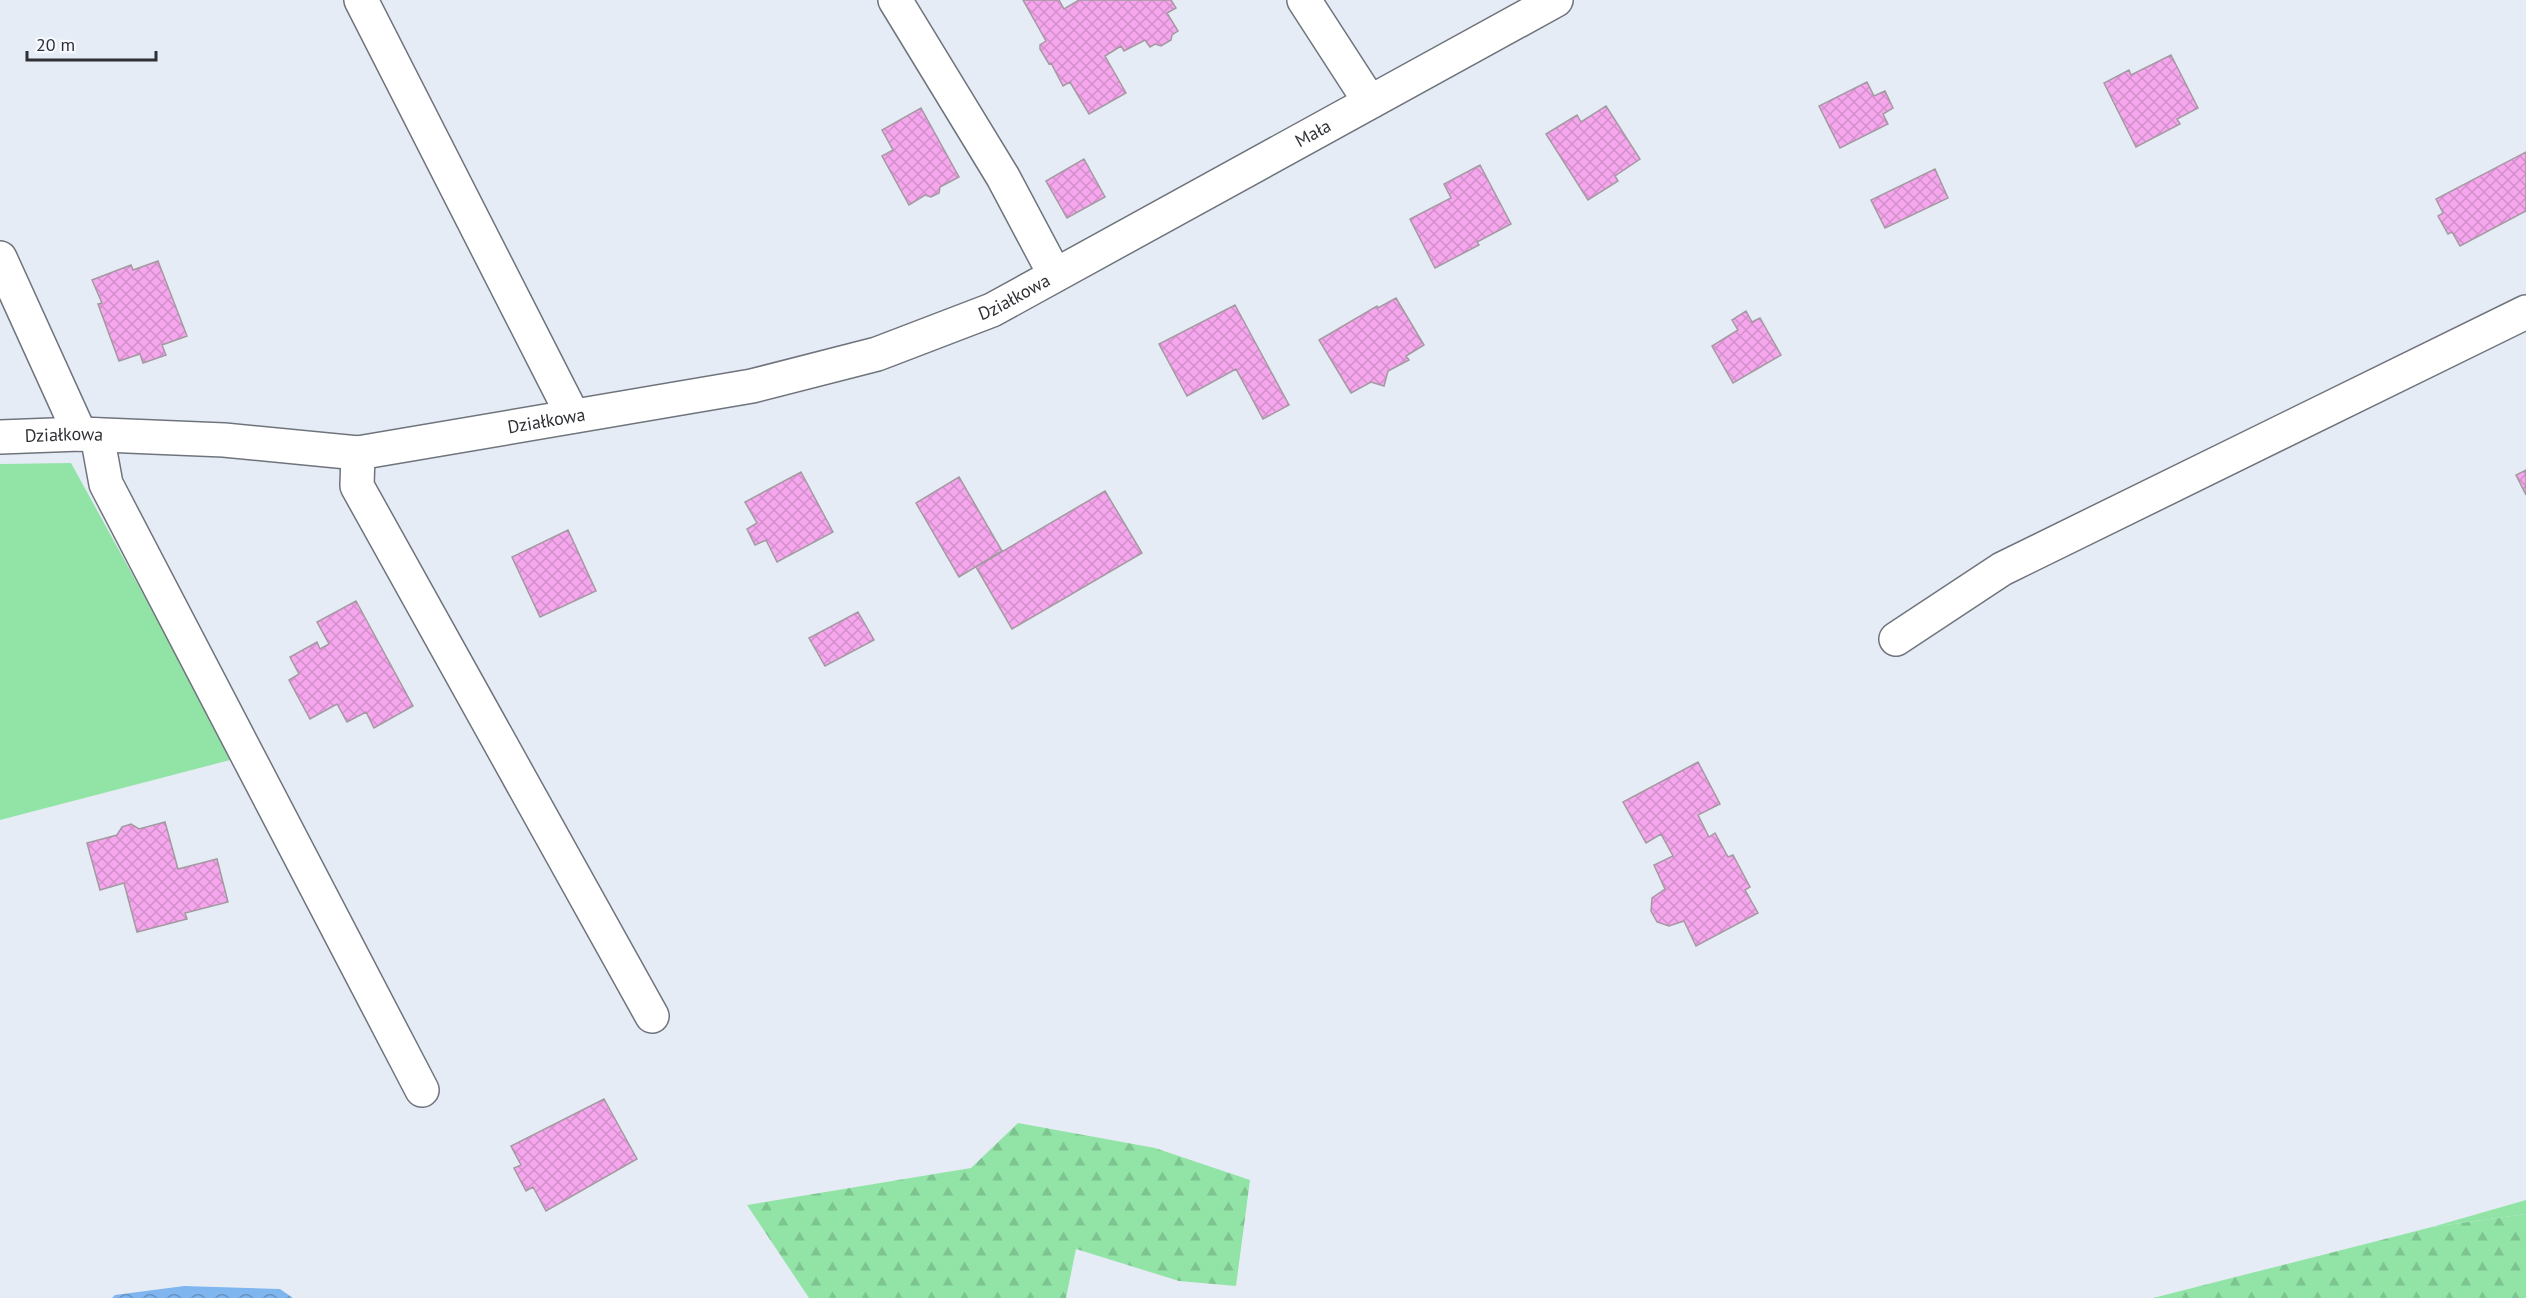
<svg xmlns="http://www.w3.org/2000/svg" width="2526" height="1298" viewBox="0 0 2526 1298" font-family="'PT Sans',sans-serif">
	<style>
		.grass { fill: #91e4a6 }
		.forest { fill: url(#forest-firs) }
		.water { fill: url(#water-waves) }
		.building { fill: url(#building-cross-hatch); stroke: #a39aa1; stroke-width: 1.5 }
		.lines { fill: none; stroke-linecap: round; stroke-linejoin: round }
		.minor-casing { stroke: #6f747c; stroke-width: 36 }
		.minor { stroke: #fff; stroke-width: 33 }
		.labels { text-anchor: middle; stroke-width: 4.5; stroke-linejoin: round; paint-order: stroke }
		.street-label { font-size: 18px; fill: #2e3034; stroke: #f6f9ff }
	</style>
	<defs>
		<pattern id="forest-firs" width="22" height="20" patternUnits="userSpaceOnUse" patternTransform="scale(1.5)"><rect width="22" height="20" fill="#91e4a6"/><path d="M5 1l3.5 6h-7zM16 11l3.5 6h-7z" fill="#7dc490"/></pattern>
		<pattern id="water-waves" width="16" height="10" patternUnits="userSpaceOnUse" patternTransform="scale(1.5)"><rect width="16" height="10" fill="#7fb6f0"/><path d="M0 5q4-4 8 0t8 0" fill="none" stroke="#6894c3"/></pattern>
		<pattern id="building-cross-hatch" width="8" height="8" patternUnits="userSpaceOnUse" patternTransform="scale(1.5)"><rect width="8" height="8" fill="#f5a6ec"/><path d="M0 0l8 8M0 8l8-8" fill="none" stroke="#d28fcb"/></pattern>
	</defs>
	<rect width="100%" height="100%" fill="#e6ecf5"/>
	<!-- grass -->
	<path class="grass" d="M71,463l163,296 -234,61v-356z
		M2526,1200v14l-94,13z"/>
	<!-- forest -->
	<path class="forest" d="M1018,1123l137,25 95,32 -14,106 -57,-5 -103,-32 -10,49h-257l-62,-93 224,-37z
		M2526,1214v84h-373l279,-71z"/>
	<!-- water -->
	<path class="water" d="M184,1286l96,3 13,9h-181l3,-3z"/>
	<!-- building -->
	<path class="building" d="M1023,0h36l5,9 15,-9h92l5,8 -9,5 11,18 -6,4 -1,5 -10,6 -6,-2 -5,3 -5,-7 -21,11 -3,-5 -16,10 21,37 -37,21 -19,-32 -7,4 -12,-23 -2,1 -9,-15v-4l6,-4z
		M2171,55l27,53 -21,11 3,5 -44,23 -32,-64 25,-13 2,5z
		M1867,82l7,14 11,-5 8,17 -10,6 5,10 -48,24 -21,-42z
		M1606,106l34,53 -25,17 3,5 -30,19 -42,-66 31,-19 4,7z
		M921,108l38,69 -19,10 -1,6 -8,4 -6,-2 -16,10 -27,-49 11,-6 -11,-20z
		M2526,152v59l-66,35 -8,-14 -4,2 -10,-18 5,-3 -7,-14z
		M1084,159l21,38 -38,21 -21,-37z
		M1480,165l31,59 -34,18 2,3 -44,23 -25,-49 41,-21 -7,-14z
		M1935,169l13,29 -63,30 -14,-28z
		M158,261l29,75 -25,9 4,10 -23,8 -3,-9 -21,7 -21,-57 4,-1 -10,-23 39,-15 2,5z
		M1396,298l28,47 -18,11 3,4 -21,11 -4,15 -13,-4 -20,11 -32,-53 58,-34 1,2z
		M1235,305l54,100 -26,14 -27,-50 -49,27 -28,-52z
		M1746,311l6,11 8,-4 21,37 -48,28 -21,-37 26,-16 -6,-10z
		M2526,470v25l-10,-20z
		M801,472l32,60 -56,30 -11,-22 -11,5 -8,-16 10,-6 -12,-21z
		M959,477l43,74 -43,26 -43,-74z
		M1105,491l37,62 -130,76 -36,-62z
		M568,530l28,61 -56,26 -28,-60z
		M356,601l57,105 -39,22 -8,-16 -19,10 -10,-18 -27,15 -21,-39 10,-6 -9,-17 27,-15 3,7 9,-5 -12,-22z
		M858,612l16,28 -49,26 -16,-28z
		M1698,762l22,42 -22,11 11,22 6,-4 13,24 5,-2 17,32 -5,3 13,23 -62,33 -12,-25 -15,5 -12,-4 -6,-11 1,-13 13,-9 -11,-24 19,-9 -12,-22 -15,9 -23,-41z
		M165,822l13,47 39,-10 11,43 -43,11 2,6 -50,13 -13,-49 -24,7 -13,-47 30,-8 5,-8 9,-3 8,5z
		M604,1099l33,60 -91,52 -13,-24 -7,4 -12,-23 7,-3 -10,-19z"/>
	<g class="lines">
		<!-- minor casing -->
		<g class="minor-casing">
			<g id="minor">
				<path d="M361,0l212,416"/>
				<path d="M895,0l108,177 52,98"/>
				<path d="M1304,0l66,102"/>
				<path d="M0,258l80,176"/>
				<path d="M97,435l9,49 316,606"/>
				<path id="s1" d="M0,437l80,-3 144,6 134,13 394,-67 125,-32 115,-44 564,-310"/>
				<path d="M358,453l-1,33 295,530"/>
				<path d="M1896,639l106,-70 524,-257"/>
			</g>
		</g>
		<!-- minor -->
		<use href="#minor" class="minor"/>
	</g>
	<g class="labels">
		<!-- street labels -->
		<g class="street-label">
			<text dy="6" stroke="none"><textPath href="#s1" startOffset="1377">Mała</textPath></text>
			<text dy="6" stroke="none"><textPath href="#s1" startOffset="1036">Działkowa</textPath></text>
			<text dy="6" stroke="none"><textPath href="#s1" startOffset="550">Działkowa</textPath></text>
			<text dy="6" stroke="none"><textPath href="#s1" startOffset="64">Działkowa</textPath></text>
		</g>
	</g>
	<!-- scale -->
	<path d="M27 51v9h129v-9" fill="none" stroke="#2e3034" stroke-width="3"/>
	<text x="36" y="51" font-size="18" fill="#2e3034" stroke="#f6f9ff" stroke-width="4.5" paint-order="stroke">20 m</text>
</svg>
